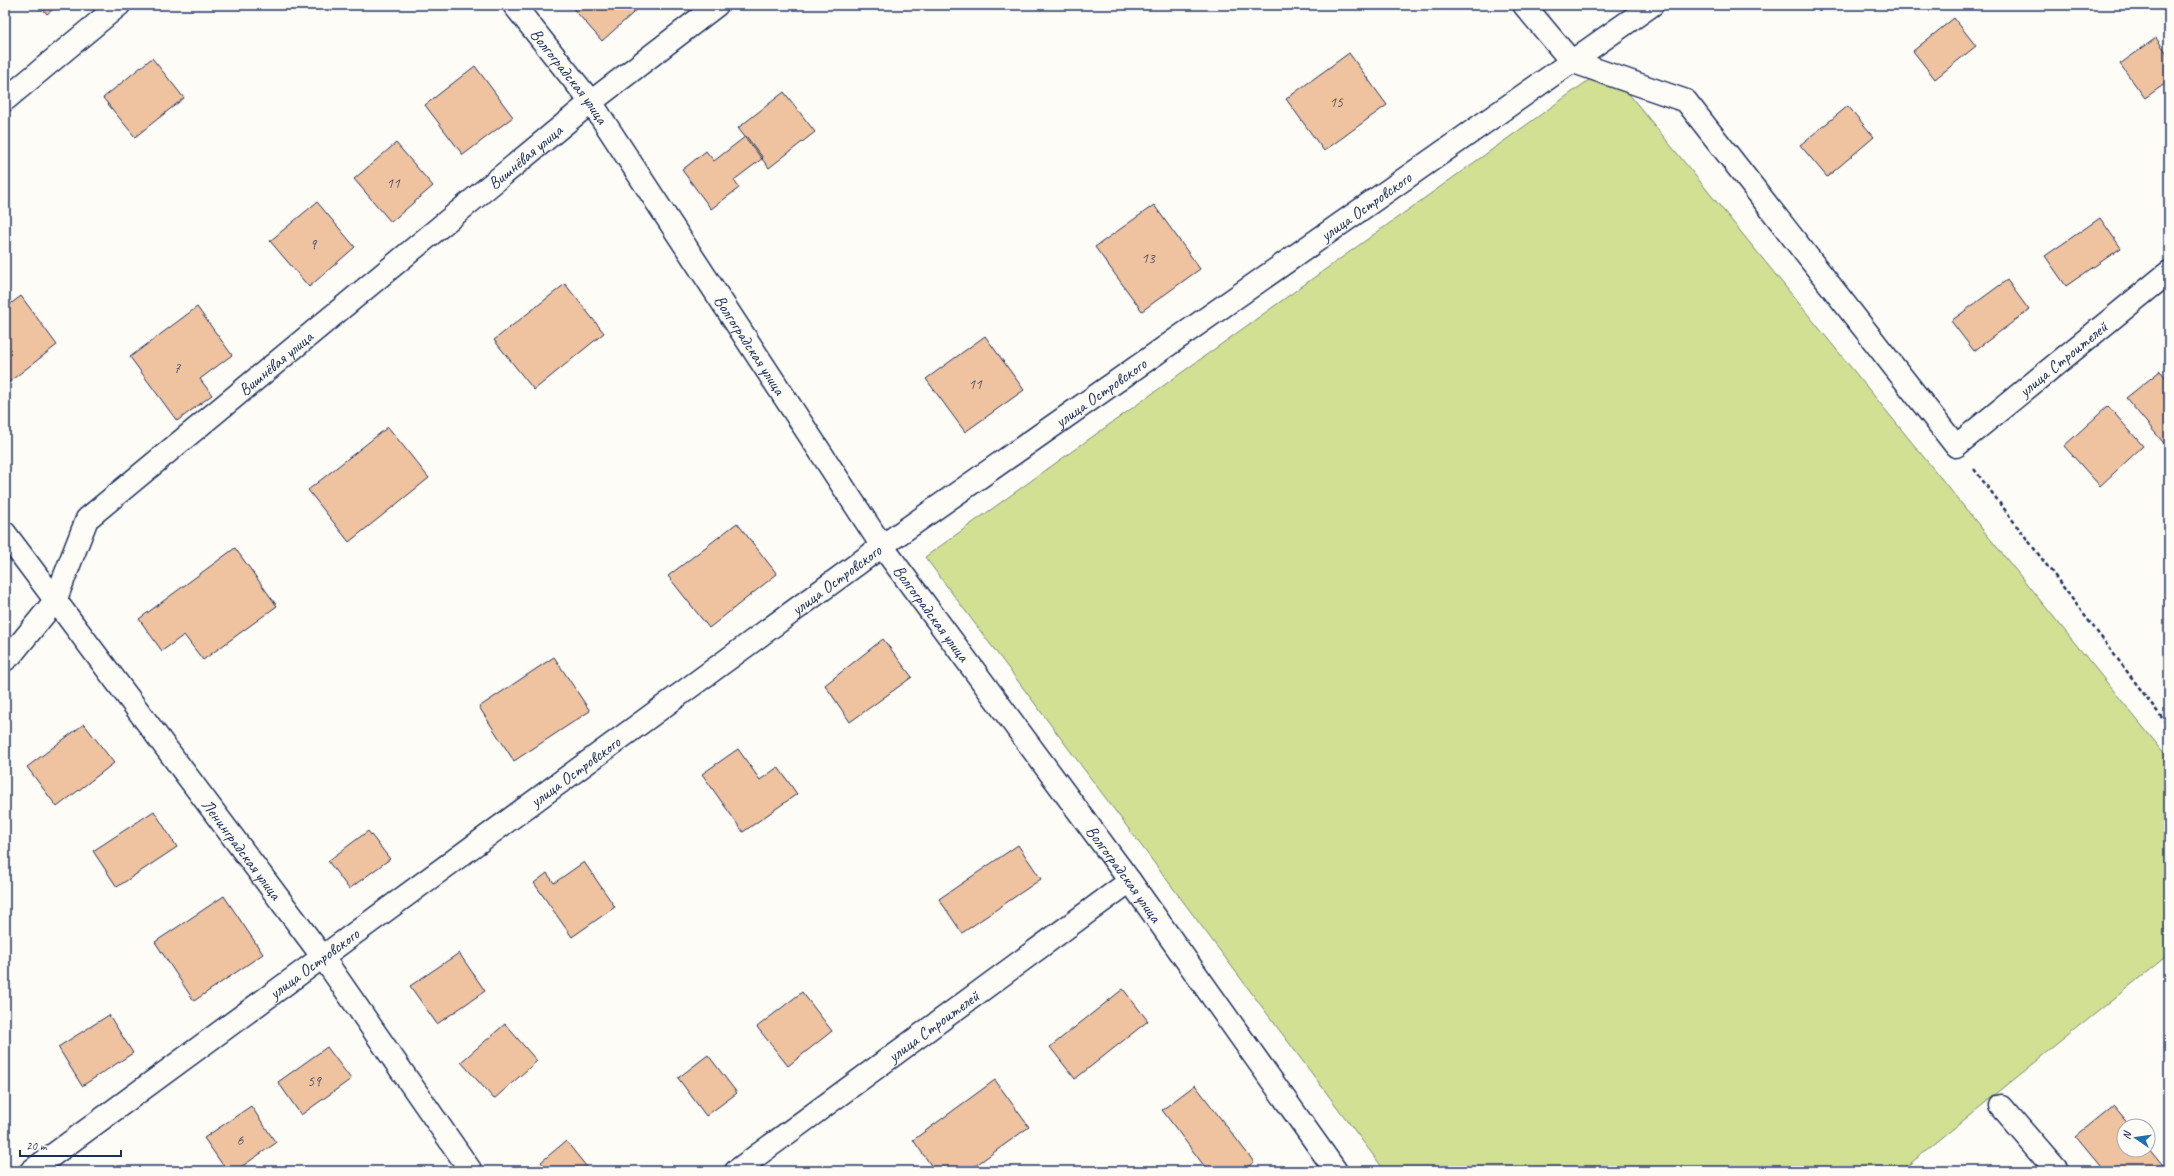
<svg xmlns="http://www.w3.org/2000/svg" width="2174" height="1176" viewBox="0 0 2174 1176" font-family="Caveat,sans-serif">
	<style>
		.green { fill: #d2e093; stroke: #768878 }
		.building { fill: #f0c3a0; stroke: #1b2f5e }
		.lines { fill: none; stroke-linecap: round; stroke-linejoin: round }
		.minor-casing { stroke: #1b2f5e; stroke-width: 25 }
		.path { stroke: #1b2f5e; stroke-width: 2.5; stroke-dasharray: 4 3; stroke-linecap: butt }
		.minor { stroke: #fdfcf7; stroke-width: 22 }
		.labels { text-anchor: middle; stroke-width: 3; stroke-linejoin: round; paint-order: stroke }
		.number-label { font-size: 15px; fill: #50546e }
		.street-label { font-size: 17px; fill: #1b2f5e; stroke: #fdfcf7 }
	</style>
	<rect width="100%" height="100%" fill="#fdfcf7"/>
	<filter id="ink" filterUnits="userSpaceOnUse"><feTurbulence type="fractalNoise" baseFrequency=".025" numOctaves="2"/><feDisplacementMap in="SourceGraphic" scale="8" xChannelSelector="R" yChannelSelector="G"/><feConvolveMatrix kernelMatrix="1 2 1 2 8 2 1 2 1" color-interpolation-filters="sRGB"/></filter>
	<g filter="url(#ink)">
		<!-- green -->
		<path class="green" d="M1607,67l562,692v195l-268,217h-516l-460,-614z"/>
		<!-- building -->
		<path class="building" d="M39,5h19l-11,9z
			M570,5h72l-40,36z
			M1954,18l22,28 -41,33 -22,-28z
			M2156,38l13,18v25l-24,17 -25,-34z
			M1349,53l38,52 -63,46 -38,-52z
			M152,58l32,40 -49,39 -32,-39z
			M475,66l38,51 -50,38 -38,-50z
			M784,92l31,40 -46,36 -31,-40z
			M1848,106l26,31 -47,40 -27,-32z
			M746,136l17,22 -29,22 5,8 -28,21 -29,-39 24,-19 8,10z
			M396,143l37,43 -42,36 -37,-43z
			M317,202l38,45 -46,40 -39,-46z
			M1154,205l46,64 -58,42 -47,-64z
			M2100,218l21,30 -55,38 -21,-30z
			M2007,280l22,30 -55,41 -23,-30z
			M565,284l39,49 -70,57 -40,-50z
			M21,296l36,49 -52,40v-77z
			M197,307l35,48 -32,24 12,16 -35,26 -47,-64z
			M985,336l39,54 -59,42 -39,-53z
			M2160,371l9,10v64l-2,2 -41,-49z
			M2108,406l35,40 -43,40 -36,-40z
			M388,427l41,51 -80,64 -41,-52z
			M737,523l40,51 -68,54 -41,-52z
			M235,548l42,58 -74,54 -19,-25 -22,16 -23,-32z
			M883,639l29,38 -62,45 -25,-37z
			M554,657l36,54 -76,50 -35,-54z
			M84,724l30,39 -57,44 -30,-40z
			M738,749l22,31 18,-13 19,27 -54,38 -41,-58z
			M154,811l23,36 -60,40 -24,-36z
			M368,831l22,28 -41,30 -21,-28z
			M1018,845l23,34 -79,54 -23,-34z
			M584,862l31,45 -43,30 -38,-54 13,-10 7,10z
			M224,896l39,58 -69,47 -39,-59z
			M459,953l26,38 -48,33 -27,-38z
			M1123,989l25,32 -73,58 -25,-32z
			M802,992l30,39 -44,35 -31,-39z
			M109,1015l24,38 -51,33 -24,-39z
			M505,1024l32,37 -43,38 -33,-37z
			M327,1047l24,32 -50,36 -23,-33z
			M708,1055l29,38 -31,23 -28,-38z
			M995,1080l34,47 -61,44h-33l-22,-31z
			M1195,1085l59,77 -12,9h-34l-46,-61z
			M251,1106l25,37 -41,28h-8l-23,-33z
			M2113,1106l17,20h-6v24h24v-2l19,23h-62l-29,-35z
			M566,1141l24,30h-42l-7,-9z"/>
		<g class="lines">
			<!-- minor casing -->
			<g class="minor-casing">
				<g id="minor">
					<path id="s1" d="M514,5l77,97 291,444 248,335 206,290"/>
					<path id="s2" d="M1524,5l47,56 115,40 270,345 213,-174"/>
					<path d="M5,100l114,-95"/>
					<path id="s3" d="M5,533l317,423 149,215"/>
					<path id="s4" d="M5,660l6,-5 44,-54 32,-82 504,-417 126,-97"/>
					<path d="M2001,1106l56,65"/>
					<path id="s5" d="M31,1171l851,-625 770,-541"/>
					<path id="s6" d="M736,1171l394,-290"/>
				</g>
			</g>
			<!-- path -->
			<path class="path" d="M1974,469l195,258"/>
			<!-- minor -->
			<use href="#minor" class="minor"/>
		</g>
	</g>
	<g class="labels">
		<!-- number labels -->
		<g class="number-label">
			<text x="1336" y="107">15</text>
			<text x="393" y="188">11</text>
			<text x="313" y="249">9</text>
			<text x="1148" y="263">13</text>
			<text x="177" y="373">7</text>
			<text x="975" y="389">11</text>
			<text x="314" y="1086">59</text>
			<text x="240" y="1145">6</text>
		</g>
		<!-- street labels -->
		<g class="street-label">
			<text dy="6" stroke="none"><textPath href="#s1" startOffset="90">Волгоградская улица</textPath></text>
			<text dy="6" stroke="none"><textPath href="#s4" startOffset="734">Вишнёвая улица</textPath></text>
			<text dy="6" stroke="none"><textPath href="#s5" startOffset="1647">улица Островского</textPath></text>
			<text dy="6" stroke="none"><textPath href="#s1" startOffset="414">Волгоградская улица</textPath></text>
			<text dy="6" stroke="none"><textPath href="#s2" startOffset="771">улица Строителей</textPath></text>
			<text dy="6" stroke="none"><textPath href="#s4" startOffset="410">Вишнёвая улица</textPath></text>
			<text dy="6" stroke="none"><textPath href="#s5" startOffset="1323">улица Островского</textPath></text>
			<text dy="6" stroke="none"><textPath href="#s5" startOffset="999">улица Островского</textPath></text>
			<text dy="6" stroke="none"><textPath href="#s1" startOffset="738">Волгоградская улица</textPath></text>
			<text dy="6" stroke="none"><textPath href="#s5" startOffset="675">улица Островского</textPath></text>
			<text dy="6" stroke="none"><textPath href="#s3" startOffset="395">Ленинградская улица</textPath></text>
			<text dy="6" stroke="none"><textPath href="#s1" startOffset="1062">Волгоградская улица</textPath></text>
			<text dy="6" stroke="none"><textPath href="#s5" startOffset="351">улица Островского</textPath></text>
			<text dy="6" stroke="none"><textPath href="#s6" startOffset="245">улица Строителей</textPath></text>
		</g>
	</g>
	<!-- margin -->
	<rect width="2174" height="1176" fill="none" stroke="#fdfcf7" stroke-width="20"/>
	<rect x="10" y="10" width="2154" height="1156" fill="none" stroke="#1b2f5e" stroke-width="1.5" filter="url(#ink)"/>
	<!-- north arrow -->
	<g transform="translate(2136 1138) rotate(283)"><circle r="19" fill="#fdfcf7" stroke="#a3aaba"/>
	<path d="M0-3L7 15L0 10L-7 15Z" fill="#1f6fb2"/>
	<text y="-6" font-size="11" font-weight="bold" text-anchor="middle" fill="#1b2f5e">N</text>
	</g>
	<!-- scale -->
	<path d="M20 1150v6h101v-6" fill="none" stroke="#1b2f5e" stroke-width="2"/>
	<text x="26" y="1150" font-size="12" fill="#1b2f5e" stroke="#fdfcf7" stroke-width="3" paint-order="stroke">20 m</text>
</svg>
